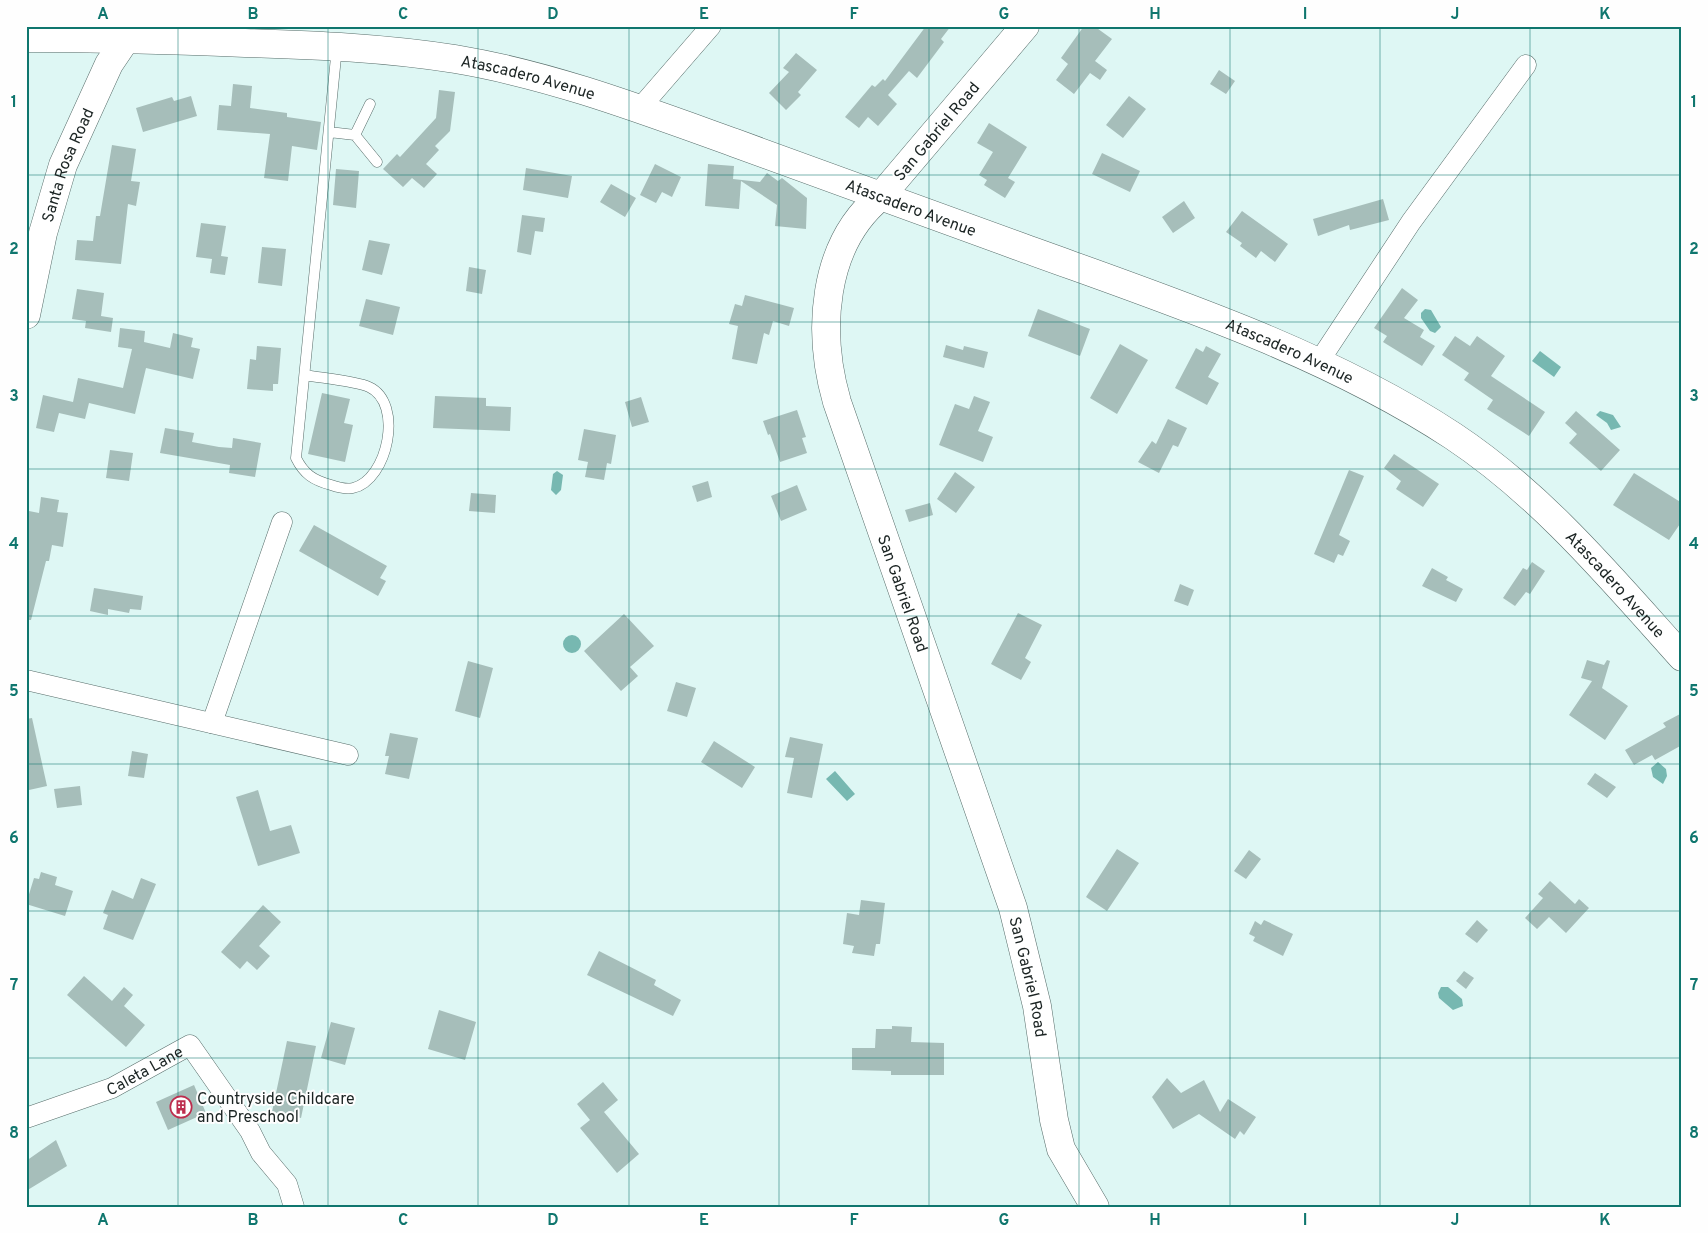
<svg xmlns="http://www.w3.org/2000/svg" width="1708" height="1233" viewBox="0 0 1708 1233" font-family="Overpass,sans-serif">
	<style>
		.water { fill: #77b8b1 }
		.building { fill: #a6beba }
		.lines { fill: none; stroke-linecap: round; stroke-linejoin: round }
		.lane-casing { stroke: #576d6a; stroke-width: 11 }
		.street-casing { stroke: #576d6a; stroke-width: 21 }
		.secondary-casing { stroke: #576d6a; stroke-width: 29 }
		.lane { stroke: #fff; stroke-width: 10 }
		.street { stroke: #fff; stroke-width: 20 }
		.secondary { stroke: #fff; stroke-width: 28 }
		.grid { fill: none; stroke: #0f766e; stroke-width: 1; stroke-opacity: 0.55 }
		.labels { text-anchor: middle; stroke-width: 4; stroke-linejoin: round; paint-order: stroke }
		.street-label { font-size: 16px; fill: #1b2423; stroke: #fefefe }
		.poi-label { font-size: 16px; fill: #1b2423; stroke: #fefefe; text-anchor: start }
		.neatline { fill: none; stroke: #0f766e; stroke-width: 2 }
		.grid-label { font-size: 16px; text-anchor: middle; font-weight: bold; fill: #0f766e }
	</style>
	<rect width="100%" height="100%" fill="#def7f4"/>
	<!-- water -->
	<path class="water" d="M1425,309l6,1 10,17 -6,6 -5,-2 -9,-13v-5z
		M1540,351l21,16 -7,10 -22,-16z
		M1600,411l13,4 8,12 -10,3 -4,-7 -11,-8z
		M557,471l6,4 -2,15 -5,5 -5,-5 2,-16z
		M563 644a9 9 0 1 1 18 0a9 9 0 1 1-18 0Z
		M1658,762l8,7 1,7 -4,8 -10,-7 -2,-9z
		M835,771l20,23 -8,7 -21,-22z
		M1441,987h7l14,12 1,7 -10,4 -14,-12 -1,-5z"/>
	<!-- building -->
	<path class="building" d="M926,26h25l-10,13 3,3 -27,36 -8,-7 -21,24 9,9 -19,22 -10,-9 -9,11 -14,-11 27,-32 3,2 8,-8 2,2z
		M1084,26h10l18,13 -17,22 12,9 -7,10 -10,-7 -16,21 -18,-14 12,-16 -7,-6z
		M796,53l21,17 -19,22 3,3 -15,15 -17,-17 20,-21 -6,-4z
		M1219,70l16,11 -9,13 -16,-10z
		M233,84l19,2 -2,22 37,5v4l34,5 -4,28 -25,-4 -4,35 -24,-3 6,-44 -53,-4 2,-25 12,1z
		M439,90l16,2 -5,39 -15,15 4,4 -13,14 11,10 -13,14 -12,-10 -9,9 -20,-18 14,-15 3,3 36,-39z
		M191,96l6,20 -54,16 -7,-24 36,-11 2,4z
		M1129,96l17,13 -23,29 -17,-13z
		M989,123l38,24 -19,31 7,4 -10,16 -21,-13 3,-5 -8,-5 14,-23 -16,-9z
		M112,145l24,4 -5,32 9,1 -4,24 -8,-2 -7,60 -46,-4 2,-20 16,1 3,-25h4z
		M1102,153l38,18 -10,21 -38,-18z
		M655,164l26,13 -9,20 -10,-5 -6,11 -16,-8z
		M708,164l26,2 -1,13 27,3 7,-9 11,8 4,-3 25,20 -1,31 -31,-3 2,-21 -36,-24 -2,28 -34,-3z
		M526,168l46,8 -4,22 -45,-8z
		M336,169l23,2 -3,37 -23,-3z
		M611,184l25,14 -11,19 -25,-15z
		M1383,199l6,21 -39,10 -1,-5 -31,11 -5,-17z
		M1184,201l11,17 -22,15 -11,-16z
		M1242,211l46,33 -13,18 -14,-11 -5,7 -16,-12 2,-3 -16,-11z
		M522,215l23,3 -2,14 -8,-1 -4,24 -14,-3z
		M201,223l25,3 -5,30 7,1 -3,18 -15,-2 2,-14 -16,-2z
		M369,240l21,4 -8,31 -20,-5z
		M262,247l24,2 -4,37 -24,-3z
		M469,267l17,3 -4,24 -16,-3z
		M1402,288l16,12 -14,18 20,12 -4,7 15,9 -13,20 -39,-24 4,-6 -13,-8z
		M77,289l27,4 -3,23 12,2 -2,14 -26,-4 1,-7 -14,-2z
		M745,295l49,13 -5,18 -16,-5 -4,14 -5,-2 -7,31 -25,-5 6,-33 -9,-2 6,-20 7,2z
		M366,299l34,8 -7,28 -34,-9z
		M1038,309l52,20 -10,27 -52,-20z
		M120,328l25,3 -1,11 26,6 3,-15 20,5 -2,9 9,2 -7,30 -47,-11 -11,46 -46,-11 -4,16 -26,-6 -5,19 -18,-4 7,-33 30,7 5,-24 45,10 9,-39 -14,-2z
		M1455,336l15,10 7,-10 28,20 -14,20 54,36 -16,24 -42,-27 6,-9 -29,-20 5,-7 -27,-18z
		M1120,344l28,16 -31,54 -27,-16z
		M946,345l17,5 1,-4 24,6 -4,16 -41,-11z
		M257,346l24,2 -3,36h-5v7l-26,-2 3,-30 6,1z
		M1206,346l15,8 -13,23 11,6 -12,22 -32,-17 21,-40 7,4z
		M322,393l28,6 -6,24 9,2 -8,37 -37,-8z
		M435,396l51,2v8l25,1 -1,24 -77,-3z
		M974,396l16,6 -12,29 15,6 -10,25 -44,-17 16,-41 14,5z
		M641,397l8,25 -17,5 -7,-25z
		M797,410l9,27 -4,1 5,15 -27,9 -10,-28 -2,1 -5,-14z
		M1576,411l44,39 -19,21 -32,-28 8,-9 -12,-11z
		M1168,419l19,9 -9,19 -5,-2 -14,28 -21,-11 14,-21 4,3z
		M165,428l29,5 -2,9 27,5 13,1 1,-10 28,5 -6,34 -26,-4 1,-8 -70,-12z
		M584,429l32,6 -5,29 -4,-1 -3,17 -19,-3 3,-15 -10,-2z
		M110,450l23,3 -4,28 -23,-3z
		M1394,454l45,30 -16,23 -27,-18 5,-8 -17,-13z
		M1349,470l15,6 -25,59 11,6 -7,15 -5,-2 -4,9 -20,-9z
		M955,472l20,15 -19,26 -19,-14z
		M1634,473l48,30v18l-13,19 -56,-35z
		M708,481l4,16 -15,5 -5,-16z
		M797,485l10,25 -26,11 -10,-25z
		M471,493l25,2 -1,18 -26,-2z
		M41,497l18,3 -2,12 11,1 -5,34 -11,-2 -3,16h-3l-15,59h-5v-93l3,-16 10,2z
		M930,503l3,12 -24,7 -4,-12z
		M314,525l73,41 -7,12 6,3 -8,15 -79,-45z
		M1532,562l13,9 -15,23 -4,-2 -11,14 -12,-8 20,-30 4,2z
		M1432,568l16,9 -2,3 17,9 -7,13 -34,-16z
		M1180,584l14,6 -6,16 -14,-5z
		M94,588l49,8 -2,14 -11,-1 -1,4 -21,-4v6l-18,-4z
		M1018,613l24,12 -17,33 6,4 -10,18 -30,-16z
		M624,614l30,32 -24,21 8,9 -17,15 -37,-40z
		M1587,660l17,5 3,-5 3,1 -8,27 26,18 -23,34 -36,-25 23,-34 -11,-3z
		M468,661l25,7 -13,50 -25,-7z
		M676,682l20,6 -9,29 -20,-6z
		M1682,713v32l-27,15 -3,-5 -18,10 -9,-15 41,-23 -3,-4z
		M32,718l15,68 -18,4 -3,-11v-60z
		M390,733l28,5 -9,41 -24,-5 4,-18h-4z
		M790,737l33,7 -11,54 -25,-5 7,-35 -9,-1z
		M714,741l41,26 -13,21 -41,-26z
		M132,751l16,3 -4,24 -16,-2z
		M1595,773l21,14 -9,11 -20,-14z
		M80,786l2,19 -25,3 -3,-19z
		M258,790l12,41 21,-6 9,28 -42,13 -22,-69z
		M1117,849l22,14 -32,48 -21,-14z
		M1249,850l12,9 -15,20 -12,-8z
		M41,872l16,5 -2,8 18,6 -8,25 -39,-12 8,-26 5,1z
		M141,878l15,6 -23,56 -30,-11 5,-14 -5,-2 9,-23 21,9z
		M1550,881l25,23 4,-5 10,9 -23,25 -17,-16 -12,12 -12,-11 18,-20 -5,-4z
		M861,900l24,3 -5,41h-4l-2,12 -22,-3 2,-7 -11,-2 4,-31 12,2z
		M263,905l18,17 -22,24 11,10 -13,14 -10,-9 -7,8 -19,-17z
		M1264,920l29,14 -10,22 -30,-15 2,-4 -6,-3 6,-13 6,4z
		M1477,920l11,10 -11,13 -12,-9z
		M599,951l57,29 -2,5 27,15 -8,16 -86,-41z
		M1464,971l10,7 -8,11 -10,-8z
		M84,976l28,25 12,-14 9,8 -9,11 21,19 -19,22 -59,-52z
		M439,1010l37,12 -11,38 -37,-11z
		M331,1022l24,6 -10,37 -24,-7z
		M892,1026l20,1 -1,15 33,1v32h-53v-4l-39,-1v-22h23l1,-19h16z
		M287,1041l29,5 -15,72 -29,-6z
		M1167,1078l14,15 23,-13 16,32 8,-13 28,18 -12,18 -4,-4 -5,8 -36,-25 -26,15 -21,-32z
		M603,1082l15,18 -14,12 35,42 -22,19 -37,-45 10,-8 -13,-16z
		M194,1085l12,28 -38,17 -12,-28z
		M56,1140l11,26 -41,25v-30z"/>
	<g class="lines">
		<!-- lane casing -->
		<g class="lane-casing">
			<path id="lane" d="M329,132l26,3 22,27
				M355,135l15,-31
				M305,375c16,3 51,6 64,12 35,16 19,93 -16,101 -7,2 -16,-1 -22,-3 -18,-5 -27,-11 -35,-27l41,-411"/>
		</g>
		<!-- street casing -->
		<g class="street-casing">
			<g id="street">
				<path d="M640,108l71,-82"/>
				<path d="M1318,363l93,-141 115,-157"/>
				<path d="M26,680l322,75"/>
				<path d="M212,723l70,-201"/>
				<path id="s1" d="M26,1118l86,-30 78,-43 60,86 11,22 26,31 7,23"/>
			</g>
		</g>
		<!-- secondary casing -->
		<g class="secondary-casing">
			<g id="secondary">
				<path id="s2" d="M1025,26l-144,170c-60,49 -64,137 -44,206l176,506 24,98 17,114 7,29 34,58"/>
				<path id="s3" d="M26,38c73,0 146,2 219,5 71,2 140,5 210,16 96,16 188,51 280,84 94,34 188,69 283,103 146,53 304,104 435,190 89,59 158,142 229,221"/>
				<path id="s4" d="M26,315l17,-82 20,-68 46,-101 25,-37"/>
			</g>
		</g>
		<!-- lane -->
		<use href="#lane" class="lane"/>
		<!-- street -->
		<use href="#street" class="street"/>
		<!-- secondary -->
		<use href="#secondary" class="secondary"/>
	</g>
	<!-- grid -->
	<path class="grid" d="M178,26v1181M328,26v1181M478,26v1181M629,26v1181M779,26v1181M929,26v1181M1079,26v1181M1230,26v1181M1380,26v1181M1530,26v1181M26,175h1656M26,322h1656M26,469h1656M26,616h1656M26,764h1656M26,911h1656M26,1058h1656"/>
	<!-- icons -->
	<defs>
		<g id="building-ring" transform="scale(1.125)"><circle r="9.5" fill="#fefefe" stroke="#bd2d4e" stroke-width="1.5"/><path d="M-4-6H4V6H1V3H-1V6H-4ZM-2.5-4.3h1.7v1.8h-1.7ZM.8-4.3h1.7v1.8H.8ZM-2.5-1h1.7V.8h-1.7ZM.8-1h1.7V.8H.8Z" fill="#bd2d4e"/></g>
	</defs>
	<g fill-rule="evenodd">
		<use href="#building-ring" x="181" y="1107"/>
	</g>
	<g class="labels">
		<!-- street labels -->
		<g class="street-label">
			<text dy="6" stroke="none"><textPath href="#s3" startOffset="505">Atascadero Avenue</textPath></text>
			<text transform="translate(936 131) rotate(-50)" y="6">San Gabriel Road</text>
			<text dy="6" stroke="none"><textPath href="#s4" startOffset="156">Santa Rosa Road</textPath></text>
			<text dy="6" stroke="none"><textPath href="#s3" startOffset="910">Atascadero Avenue</textPath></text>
			<text dy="6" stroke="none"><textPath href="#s3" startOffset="1315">Atascadero Avenue</textPath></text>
			<text dy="6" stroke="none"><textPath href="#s3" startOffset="1720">Atascadero Avenue</textPath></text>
			<text dy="6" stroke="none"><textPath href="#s2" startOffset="648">San Gabriel Road</textPath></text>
			<text dy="6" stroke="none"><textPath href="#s2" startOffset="1052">San Gabriel Road</textPath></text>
			<text dy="6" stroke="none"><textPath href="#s1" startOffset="128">Caleta Lane</textPath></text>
		</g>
		<!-- poi labels -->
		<g class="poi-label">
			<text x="197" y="1104">Countryside Childcare<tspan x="197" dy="18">and Preschool</tspan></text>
		</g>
	</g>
	<!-- border -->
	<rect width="1708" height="1233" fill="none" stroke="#fefefe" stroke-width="55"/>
	<rect x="28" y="28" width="1652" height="1178" class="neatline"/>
	<g class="grid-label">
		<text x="103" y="19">A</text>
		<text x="253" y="19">B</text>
		<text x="403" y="19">C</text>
		<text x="553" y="19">D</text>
		<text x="704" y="19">E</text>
		<text x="854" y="19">F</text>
		<text x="1004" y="19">G</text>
		<text x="1155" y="19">H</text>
		<text x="1305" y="19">I</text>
		<text x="1455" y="19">J</text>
		<text x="1605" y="19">K</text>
		<text x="14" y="107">1</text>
		<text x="1694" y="107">1</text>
		<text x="14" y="254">2</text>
		<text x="1694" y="254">2</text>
		<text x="14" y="401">3</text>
		<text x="1694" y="401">3</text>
		<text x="14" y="549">4</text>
		<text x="1694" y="549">4</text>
		<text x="14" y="696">5</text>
		<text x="1694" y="696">5</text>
		<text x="14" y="843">6</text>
		<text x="1694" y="843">6</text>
		<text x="14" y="990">7</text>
		<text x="1694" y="990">7</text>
		<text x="14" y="1138">8</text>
		<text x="1694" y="1138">8</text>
		<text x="103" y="1225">A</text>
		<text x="253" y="1225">B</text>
		<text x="403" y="1225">C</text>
		<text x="553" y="1225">D</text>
		<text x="704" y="1225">E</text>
		<text x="854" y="1225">F</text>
		<text x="1004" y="1225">G</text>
		<text x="1155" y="1225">H</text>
		<text x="1305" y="1225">I</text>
		<text x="1455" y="1225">J</text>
		<text x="1605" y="1225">K</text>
	</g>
</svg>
